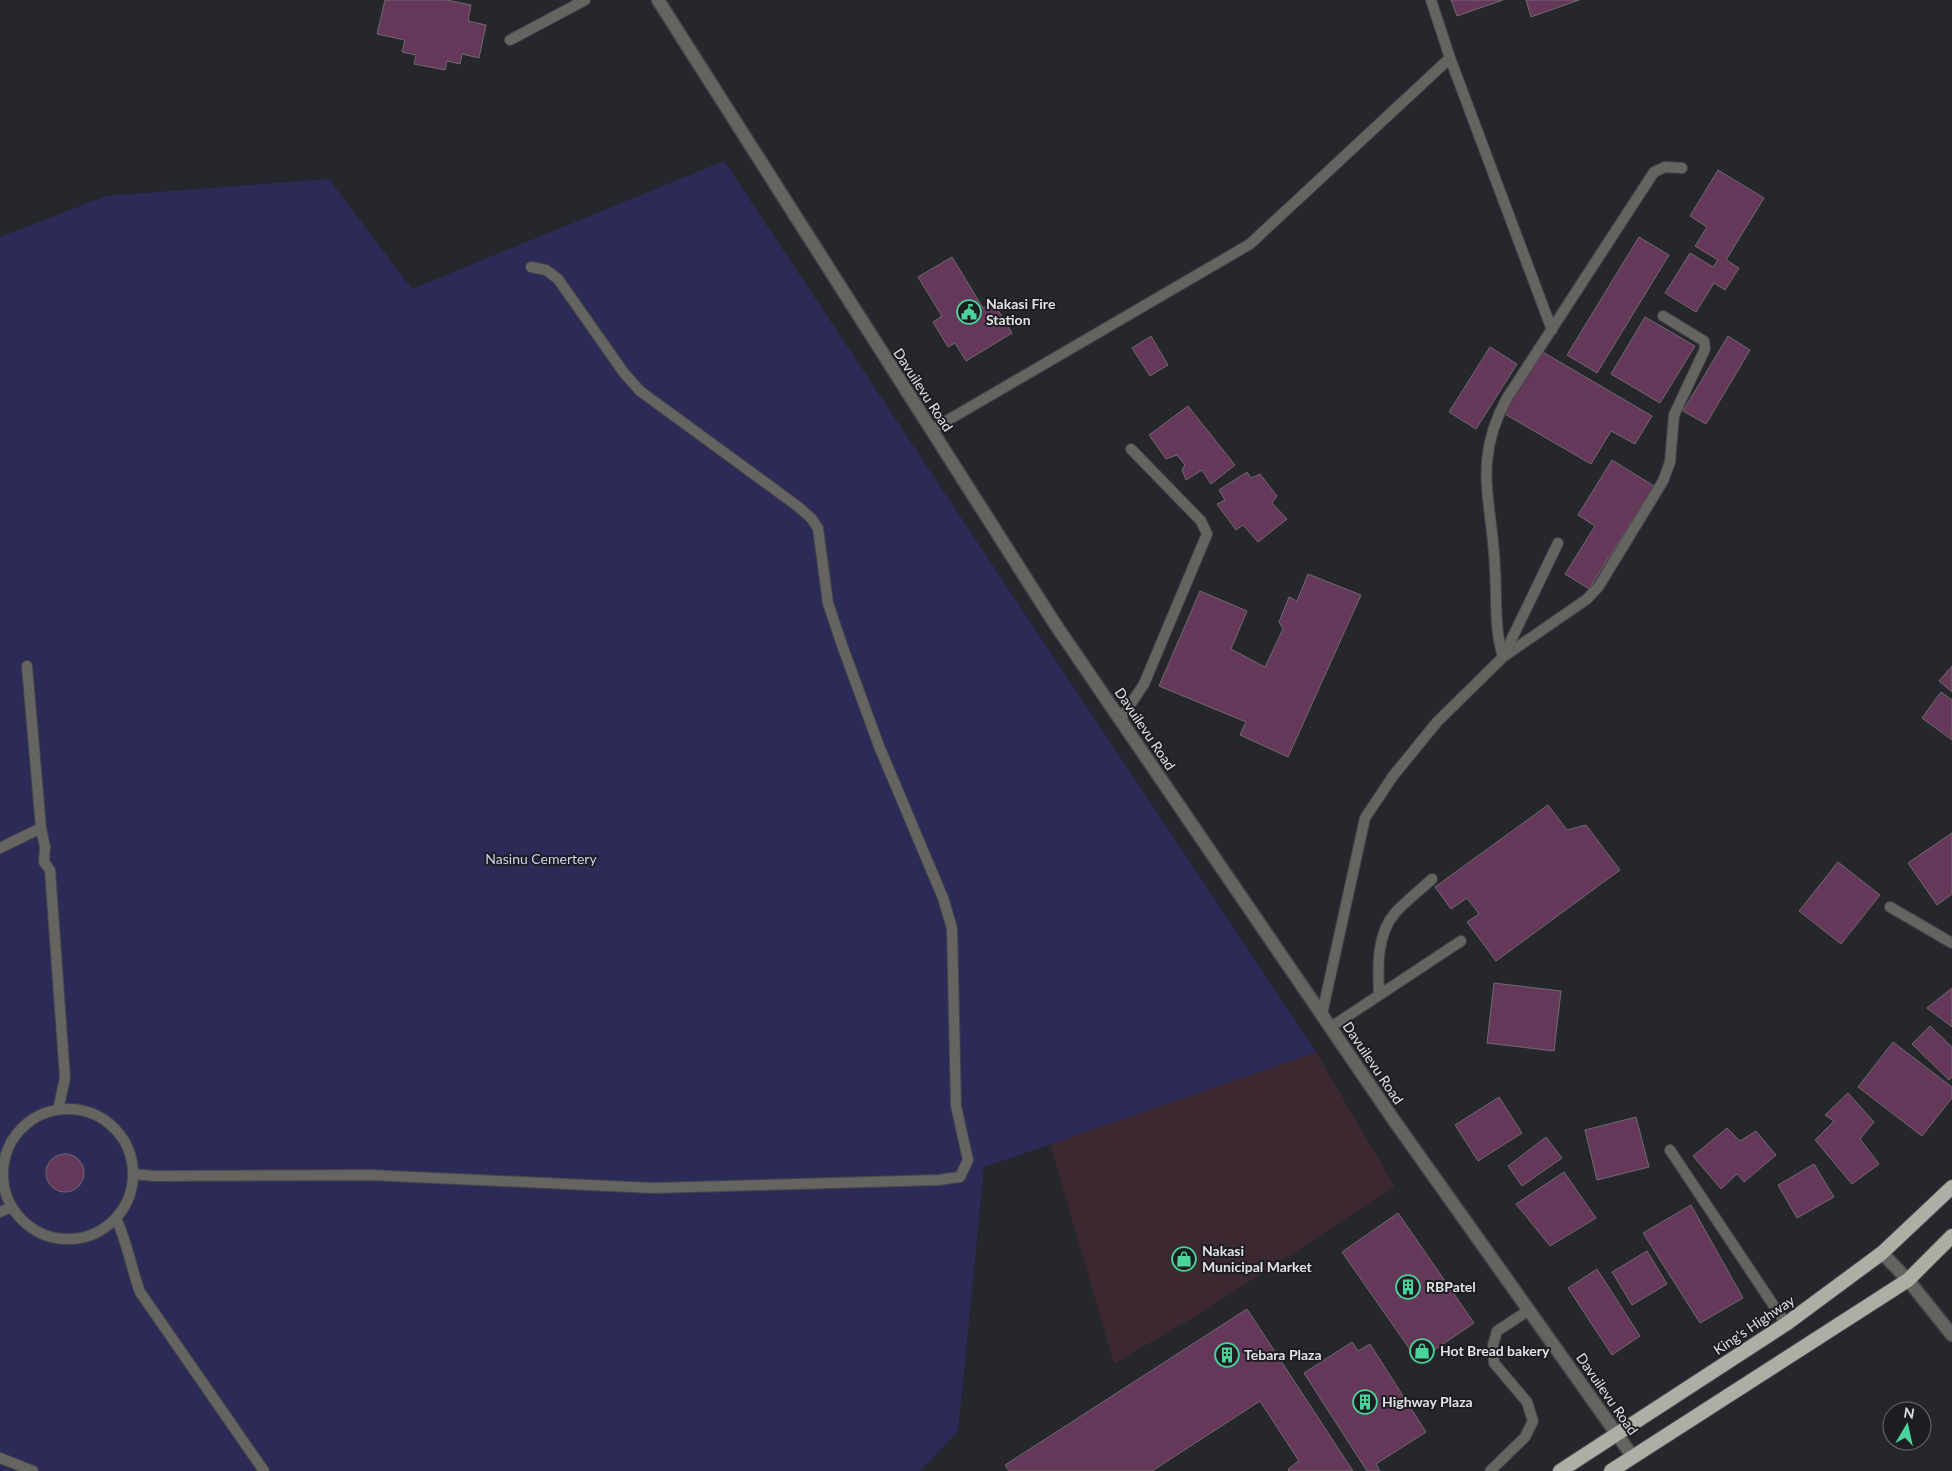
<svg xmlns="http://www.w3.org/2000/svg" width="1952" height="1471" viewBox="0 0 1952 1471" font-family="Lato,sans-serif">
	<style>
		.commercial { fill: #3b2830 }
		.green { fill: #2c2b58 }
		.building { fill: #65385a; stroke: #6f6a6d }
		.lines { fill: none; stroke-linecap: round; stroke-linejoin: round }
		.service-casing { stroke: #44454a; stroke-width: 12 }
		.minor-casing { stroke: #44454a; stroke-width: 15 }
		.tertiary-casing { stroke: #44454a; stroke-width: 15 }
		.trunk-casing { stroke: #44454a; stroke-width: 16 }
		.service { stroke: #656461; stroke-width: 10 }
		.minor { stroke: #656461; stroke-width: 12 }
		.tertiary { stroke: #656461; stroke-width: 12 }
		.trunk { stroke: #aeada6; stroke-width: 14 }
		.labels { text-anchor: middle; stroke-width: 4; stroke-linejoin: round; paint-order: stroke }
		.poi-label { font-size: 14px; font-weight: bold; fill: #e1e1e5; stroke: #1d1d22; text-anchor: start }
		.street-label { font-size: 14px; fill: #e1e1e5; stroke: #1d1d22 }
		.park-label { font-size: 14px; fill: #d0d2f1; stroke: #1d1d22 }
	</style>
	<rect width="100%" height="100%" fill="#26272c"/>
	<!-- commercial -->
	<path class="commercial" d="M1316,1052l79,135 -194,126 -87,51 -64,-220z"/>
	<!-- green -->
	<path class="green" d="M724,161l592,891 -332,115 -26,264 -38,40h-920v-1234l106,-41 223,-17 83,110z"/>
	<!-- building -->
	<path class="building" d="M385,0h62l24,5 -3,16 18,4 -7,33 -17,-4 -2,10 -13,-3 -2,9 -31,-6 2,-9 -14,-3 3,-12 -28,-6z
		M1451,0h52l-46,16z
		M1526,0h53l-48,17z
		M1718,170l46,28 -38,62 13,8 -14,22 -11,-7 -18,29 -31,-19 25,-40 23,14 5,-7 -23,-14 12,-19 -17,-11z
		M1639,237l30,18 -72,118 -30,-18z
		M952,257l31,51 10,-6 19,31 -46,28 -11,-18 -7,4 -15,-25 9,-6 -24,-39z
		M1645,317l50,29 -35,57 -49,-29z
		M1151,336l17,29 -18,11 -18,-28z
		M1728,336l22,14 -44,74 -23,-13z
		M1490,347l27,17 -41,65 -27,-17z
		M1541,351l111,65 -17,28 -24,-13 -20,33 -88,-51z
		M1188,406l47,59 -24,19 -9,-14 -16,10 -4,-10 3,-5 -8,-10 -11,4 -17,-24z
		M1612,460l42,26 -65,103 -24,-15 30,-48 -17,-11z
		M1247,472l4,6 9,-4 17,22 -5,7 15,16 -29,23 -15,-17 -7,5 -19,-26 8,-4 -6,-10z
		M1308,574l53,21 -73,162 -48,-22 6,-13 -87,-36 41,-95 47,20 -16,38 34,18 18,-38 -4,-7 10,-25 8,4z
		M1952,666v26l-13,-11z
		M1941,692l11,8v40l-30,-22z
		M1548,805l19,25 19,-5 34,45 -124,91 -29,-39 12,-8 -12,-16 -16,11 -16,-22z
		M1952,833v61l-15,11 -29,-42z
		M1838,862l42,33 -39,49 -42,-33z
		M1494,983l67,8 -7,60 -67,-8z
		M1952,988v39l-25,-19z
		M1930,1026l22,21v30l-3,3 -37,-36z
		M1893,1042l59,45v11l-30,38 -64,-49z
		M1848,1093l26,29 -14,17 19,25 -27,20 -37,-44 19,-19 -9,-6z
		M1499,1097l23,36 -44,28 -23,-36z
		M1636,1117l13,50 -52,13 -12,-50z
		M1727,1128l13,13 16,-10 20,24 -32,27 -7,-8 -16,15 -28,-33z
		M1546,1137l16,21 -40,28 -14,-20z
		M46 1173a19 19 0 1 1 38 0a19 19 0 1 1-38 0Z
		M1814,1164l20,33 -37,21 -19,-33z
		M1564,1172l32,46 -46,28 -34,-42z
		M1691,1205l52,93 -43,25 -57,-90z
		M1398,1213l76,110 -56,38 -76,-109z
		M1647,1251l20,33 -35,21 -20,-33z
		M1597,1269l43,67 -28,19 -44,-67z
		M1247,1309l106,162h-64l-1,-2 11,-8 -39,-60 -108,70h-143l-4,-6z
		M1352,1342l6,9 12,-7 56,88 -50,32 4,7h-13l-63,-98z"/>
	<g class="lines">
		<!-- service casing -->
		<g class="service-casing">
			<path id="service" d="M510,40l75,-40
				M1450,58l102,272
				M1663,316l41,25 1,8 -31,66 -4,47 -7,19 -64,105 -12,13 -84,58c-9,-29 -6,-58 -8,-87 -2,-67 -24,-107 12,-172l147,-226 11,-5 17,1
				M931,430l319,-186 200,-186 -19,-58
				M27,666l14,162 4,19 -1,15 6,8 15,208 -7,32
				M1120,720l24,-36 63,-150 -6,-13 -70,-72
				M0,848l41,-20
				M1890,907l62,36
				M1379,995c-1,-27 -3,-60 16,-82 11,-12 25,-23 37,-34
				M1322,1014l43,-196 28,-42 44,-54 66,-65 55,-114
				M1331,1027l130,-86
				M3 1174a65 65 0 1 1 130 0a65 65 0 1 1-130 0Z
				M1670,1150l116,174
				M133,1174l22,2 215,-1 283,13 285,-8 22,-3 8,-17 -12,-54 -4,-178 -9,-30 -64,-152 -37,-101 -14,-42 -10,-75 -7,-10 -15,-13 -156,-114 -16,-18 -66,-94 -12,-9 -15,-3
				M0,1212l12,-5
				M116,1218c11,24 15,49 24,74l124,179
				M0,1458l33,13
				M1490,1471l35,-34 8,-16 -6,-19 -33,-39 -1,-18 4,-14 32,-21"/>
		</g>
		<!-- minor casing -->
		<g class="minor-casing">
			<path id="minor" d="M1882,1253l26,27 44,55"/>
		</g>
		<!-- tertiary casing -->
		<g class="tertiary-casing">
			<path id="tertiary" d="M658,0l397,624 338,495 240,338"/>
		</g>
		<!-- trunk casing -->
		<g class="trunk-casing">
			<path id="trunk" d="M1560,1471l226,-147 96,-71 70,-66
				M1611,1471l297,-191 44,-44"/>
		</g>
		<!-- service -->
		<use href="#service" class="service"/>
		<!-- minor -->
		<use href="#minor" class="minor"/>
		<!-- tertiary -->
		<use href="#tertiary" class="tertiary"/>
		<!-- trunk -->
		<use href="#trunk" class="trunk"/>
	</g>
	<!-- icons -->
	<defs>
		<g id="civic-ring" transform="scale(1.25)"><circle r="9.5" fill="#1d1d22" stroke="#4ad49c" stroke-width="1.5"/><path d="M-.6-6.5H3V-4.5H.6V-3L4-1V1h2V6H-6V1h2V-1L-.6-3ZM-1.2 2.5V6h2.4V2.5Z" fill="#4ad49c"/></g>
		<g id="shop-ring" transform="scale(1.25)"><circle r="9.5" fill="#1d1d22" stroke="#4ad49c" stroke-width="1.5"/><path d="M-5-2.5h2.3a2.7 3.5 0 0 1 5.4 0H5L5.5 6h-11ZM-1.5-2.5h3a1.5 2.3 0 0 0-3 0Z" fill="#4ad49c"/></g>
		<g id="building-ring" transform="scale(1.25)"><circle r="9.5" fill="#1d1d22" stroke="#4ad49c" stroke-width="1.5"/><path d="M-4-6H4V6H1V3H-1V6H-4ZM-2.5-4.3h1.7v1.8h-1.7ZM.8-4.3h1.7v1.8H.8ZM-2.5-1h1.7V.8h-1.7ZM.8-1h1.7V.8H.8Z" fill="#4ad49c"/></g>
	</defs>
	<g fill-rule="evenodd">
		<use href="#civic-ring" x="969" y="312"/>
		<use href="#shop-ring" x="1184" y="1259"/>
		<use href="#building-ring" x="1408" y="1287"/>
		<use href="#shop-ring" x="1422" y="1351"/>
		<use href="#building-ring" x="1227" y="1355"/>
		<use href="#building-ring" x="1365" y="1402"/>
	</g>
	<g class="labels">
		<!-- poi labels -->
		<g class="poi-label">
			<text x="986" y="309">Nakasi Fire<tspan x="986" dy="16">Station</tspan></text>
			<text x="1202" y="1256">Nakasi<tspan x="1202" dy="16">Municipal Market</tspan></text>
			<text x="1426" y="1292">RBPatel</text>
			<text x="1440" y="1356">Hot Bread bakery</text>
			<text x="1244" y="1360">Tebara Plaza</text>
			<text x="1382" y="1407">Highway Plaza</text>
		</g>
		<!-- street labels -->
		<g class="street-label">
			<text transform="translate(923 390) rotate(57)" y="5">Davuilevu Road</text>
			<text transform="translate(1145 729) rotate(56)" y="5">Davuilevu Road</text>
			<text transform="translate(1373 1063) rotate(56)" y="5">Davuilevu Road</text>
			<text transform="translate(1754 1325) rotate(-34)" y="5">King's Highway</text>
			<text transform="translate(1607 1394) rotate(55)" y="5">Davuilevu Road</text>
		</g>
		<!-- park labels -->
		<g class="park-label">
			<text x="541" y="864">Nasinu Cemertery</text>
		</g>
	</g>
	<!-- north arrow -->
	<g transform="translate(1907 1426) rotate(9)"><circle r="24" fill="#1d1d22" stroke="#6b6b70"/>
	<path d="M0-4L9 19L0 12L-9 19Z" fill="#4ad49c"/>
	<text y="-8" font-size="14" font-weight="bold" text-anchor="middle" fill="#e1e1e5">N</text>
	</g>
</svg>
